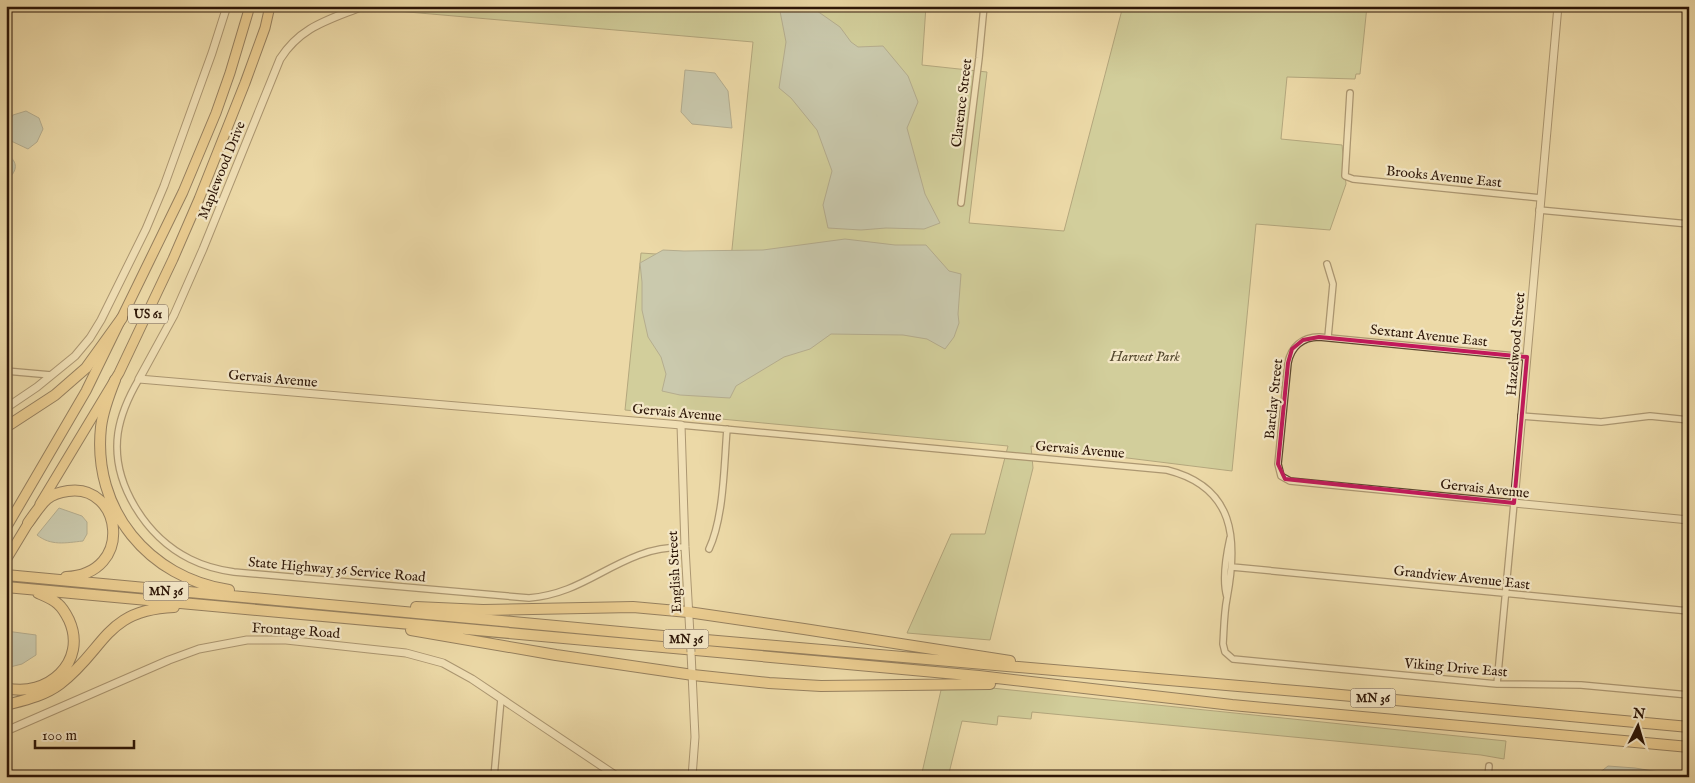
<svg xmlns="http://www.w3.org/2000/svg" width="1695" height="783" viewBox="0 0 1695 783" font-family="'IM FELL English',serif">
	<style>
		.green { fill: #b1c08c; stroke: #6f6b4a }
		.water { fill: #9fb7b4; stroke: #71776f }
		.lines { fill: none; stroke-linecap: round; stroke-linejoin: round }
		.minor-casing { stroke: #5d472f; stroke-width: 8 }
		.tertiary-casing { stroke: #5d472f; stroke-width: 9 }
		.primary-casing { stroke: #2d1607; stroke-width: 11 }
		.motorway-casing { stroke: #2d1607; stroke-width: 12 }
		.minor { stroke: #f3e6c6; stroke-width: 5.5 }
		.tertiary { stroke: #f3e6c6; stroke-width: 7 }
		.primary { stroke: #e6bc74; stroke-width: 9 }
		.motorway { stroke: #e6bc74; stroke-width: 10 }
		.tertiary-bridge-casing { stroke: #5d472f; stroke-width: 9; stroke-linecap: butt }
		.tertiary-bridge { stroke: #f3e6c6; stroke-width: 7 }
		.marked { fill: none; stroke: #c2185b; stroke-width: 4; stroke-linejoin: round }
		.labels { text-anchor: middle; stroke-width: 4.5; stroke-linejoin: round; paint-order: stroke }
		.shield { fill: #f3e6c6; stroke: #685440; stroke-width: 1 }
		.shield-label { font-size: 12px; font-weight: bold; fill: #2d1607 }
		.street-label { font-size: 14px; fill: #2d1607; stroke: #f3e6c6 }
		.park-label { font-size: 14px; font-style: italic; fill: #55492f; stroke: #f3e6c6 }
	</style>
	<rect width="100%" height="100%" fill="#ecd9a7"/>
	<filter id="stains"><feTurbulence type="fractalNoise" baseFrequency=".004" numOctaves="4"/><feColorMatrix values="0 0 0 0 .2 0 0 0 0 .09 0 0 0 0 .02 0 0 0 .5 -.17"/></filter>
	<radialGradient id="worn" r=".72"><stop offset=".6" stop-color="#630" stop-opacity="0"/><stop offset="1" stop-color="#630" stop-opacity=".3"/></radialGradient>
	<!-- green -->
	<path class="green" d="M395,6h531l-4,59 65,7 -18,151 95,8 59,-225h244l-7,68h-4l-1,5 -68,-2 -6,62 61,6 4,39 -16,46 -74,-6 -24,247 -201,-25 2,22 -43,172 -83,-7 44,-99h34l23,-88 -383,-36 16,-157 90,6 22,-217 -368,-32z
		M982,687l524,54 -2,18 -23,-4 -449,-43 -1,7 -33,-3 -1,9 -35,-4 -14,56h-27l20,-87z"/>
	<!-- water -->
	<path class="water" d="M779,6h31l30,21 11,15 7,5 25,-1 25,30 10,26 -11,26 18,66 15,29 -16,6 -38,-1 -25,2 -33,-2 -5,-23 9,-34 -15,-41 -26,-32 -12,-10 7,-46z
		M685,70l30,3 13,18 4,37 -40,-4 -11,-12z
		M26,111l13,7 4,11 -6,13 -9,7 -19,-9c-4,-11 -2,-15 4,-25z
		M6,154c9,5 13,13 5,22l-4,1z
		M845,239l50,6h31l23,26 12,3 -3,40 1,9 -5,14 -9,12 -18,-10 -24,-4 -72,-1 -21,15 -26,8 -48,29 -6,12 -50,-3 -18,-4 4,-17 -5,-17 -13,-20 -6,-27v-28l-2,-19 23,-13 21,1 79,-1z
		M59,508l23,8 5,6v12l-4,7c-18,2 -32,5 -46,-6z
		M6,631l30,4v20l-14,9 -16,4z
		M1608,766l27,2 54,9h-95z"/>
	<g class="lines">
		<!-- minor casing -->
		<g class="minor-casing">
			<path id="minor" d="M1350,93l-5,83 8,3 188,19
				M961,203l18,-145 5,-52
				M1539,210l150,14
				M1327,264l6,20 -5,53
				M6,371l45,4
				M139,379c-10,17 -18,34 -21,54 -7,50 28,104 72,126 14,7 29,11 44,13l295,26c46,-4 70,-28 110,-43 15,-6 30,-8 46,-8
				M1521,416l80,6 49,-6 39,4
				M681,425l486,45c68,17 71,69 60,128 -3,15 -3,31 -4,46l2,8 8,7 264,25 84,1 108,10
				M709,549c15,-32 15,-84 18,-120
				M1232,567l457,44
				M1227,597c-5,-17 -1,-41 3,-59
				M1497,684l17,-181 -224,-22 -9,-5 -3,-12 10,-101c3,-16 14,-26 31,-26l208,20
				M494,777l7,-78
				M1156,777l7,-3 31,3
				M1488,777l1,-11"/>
		</g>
		<!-- tertiary casing -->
		<g class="tertiary-casing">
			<path id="tertiary" d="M363,6c-34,14 -62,20 -83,53l-77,190 -29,66 -35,64 542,46 4,122 5,88
				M1558,6l-44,497 175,17
				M6,408l31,-21 38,-31 15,-18 11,-18 45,-91 18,-43 48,-133 15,-47
				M691,652l4,85 -3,40
				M6,731l163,-71 30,-11 48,-9h39l120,13 37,10 29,16 146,98"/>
		</g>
		<!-- primary casing -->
		<g class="primary-casing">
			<path id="primary" d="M40,504l79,-131 54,-114 26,-60 46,-116 20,-55 5,-22
				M6,528l80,-137 97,-199 33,-79 14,-40 20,-67
				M6,560l26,-43"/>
		</g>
		<!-- motorway casing -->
		<g class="motorway-casing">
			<path id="motorway" d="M115,380c-6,15 -12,31 -14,47 -9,83 48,151 128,163
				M6,427l49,-32 31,-27 36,-50
				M28,523c6,-8 12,-18 19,-24 6,-5 14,-7 21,-8 54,-8 67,83 -2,86
				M6,575l700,65 602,52 381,35
				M6,587l973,89 253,29 457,42
				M416,607l67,3 150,-3 55,5 116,17 206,32
				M411,630l145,25 137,20 76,8 52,3 169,-2
				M6,688c41,10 82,-26 63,-68 -3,-6 -6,-12 -11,-16 -5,-5 -13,-8 -20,-11
				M6,705c19,-5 38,-9 54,-21 46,-35 44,-74 114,-77"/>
		</g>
		<!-- minor -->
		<use href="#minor" class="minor"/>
		<!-- tertiary -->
		<use href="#tertiary" class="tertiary"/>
		<!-- primary -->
		<use href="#primary" class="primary"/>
		<!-- motorway -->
		<use href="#motorway" class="motorway"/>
		<!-- tertiary-bridge casing -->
		<g class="tertiary-bridge-casing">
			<path id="tertiary-bridge" d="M690,635l1,17"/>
		</g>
		<!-- tertiary-bridge -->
		<use href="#tertiary-bridge" class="tertiary-bridge"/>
	</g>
	<!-- marked area -->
	<path d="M0 0H1695V783H0ZM1319,337l208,20 -13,146 -229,-24 -7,-15 10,-101 4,-14 11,-9z" fill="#ecd9a7" fill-opacity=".55" fill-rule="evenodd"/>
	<path class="marked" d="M1319,337l208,20 -13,146 -229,-24 -7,-15 10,-101 4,-14 11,-9z"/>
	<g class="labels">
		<!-- shield labels -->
		<g class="shield">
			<rect x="128" y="304.5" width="40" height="19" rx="4"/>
			<rect x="143.5" y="581.5" width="45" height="19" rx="4"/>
			<rect x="663.5" y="629.5" width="45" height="19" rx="4"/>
			<rect x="1350.5" y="688.5" width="45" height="19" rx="4"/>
		</g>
		<g class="shield-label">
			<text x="148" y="318">US 61</text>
			<text x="166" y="595">MN 36</text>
			<text x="686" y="643">MN 36</text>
			<text x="1373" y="702">MN 36</text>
		</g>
		<!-- street labels -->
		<g class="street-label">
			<text transform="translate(961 103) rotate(-83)" y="5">Clarence Street</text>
			<text transform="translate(221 170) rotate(-68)" y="5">Maplewood Drive</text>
			<text transform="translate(1444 176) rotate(6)" y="5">Brooks Avenue East</text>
			<text transform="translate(1429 335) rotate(6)" y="5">Sextant Avenue East</text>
			<text transform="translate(1515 344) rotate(-85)" y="5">Hazelwood Street</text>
			<text transform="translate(273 378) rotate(5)" y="5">Gervais Avenue</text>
			<text transform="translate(1273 399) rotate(-84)" y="5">Barclay Street</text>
			<text transform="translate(677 412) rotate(5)" y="5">Gervais Avenue</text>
			<text transform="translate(1080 449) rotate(5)" y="5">Gervais Avenue</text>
			<text transform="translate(1485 488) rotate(6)" y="5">Gervais Avenue</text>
			<text transform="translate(337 569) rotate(5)" y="5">State Highway 36 Service Road</text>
			<text transform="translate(674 572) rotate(-93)" y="5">English Street</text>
			<text transform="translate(1462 577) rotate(6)" y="5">Grandview Avenue East</text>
			<text transform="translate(296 630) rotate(4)" y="5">Frontage Road</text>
			<text transform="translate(1456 667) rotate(5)" y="5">Viking Drive East</text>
		</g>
		<!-- park labels -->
		<g class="park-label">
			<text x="1145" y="361">Harvest Park</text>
		</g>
	</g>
	<!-- margin -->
	<rect width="1695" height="783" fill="none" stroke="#ecd9a7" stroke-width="25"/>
	<rect x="8" y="8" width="1680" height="768" fill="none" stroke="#2d1607" stroke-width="2.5"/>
	<rect x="12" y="12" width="1670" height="758" fill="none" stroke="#2d1607"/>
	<!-- north arrow -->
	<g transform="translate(1638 726) rotate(5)" stroke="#f3e6c6" stroke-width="4" paint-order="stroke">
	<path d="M0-4L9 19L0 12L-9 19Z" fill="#2d1607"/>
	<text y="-8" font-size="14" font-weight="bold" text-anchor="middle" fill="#2d1607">N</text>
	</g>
	<!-- scale -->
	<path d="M35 740v8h99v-8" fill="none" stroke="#2d1607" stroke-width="2.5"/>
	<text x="42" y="740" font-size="15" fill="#2d1607" stroke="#f3e6c6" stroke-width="4" paint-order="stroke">100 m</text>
	<rect width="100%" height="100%" filter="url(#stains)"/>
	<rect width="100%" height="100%" fill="url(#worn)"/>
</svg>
